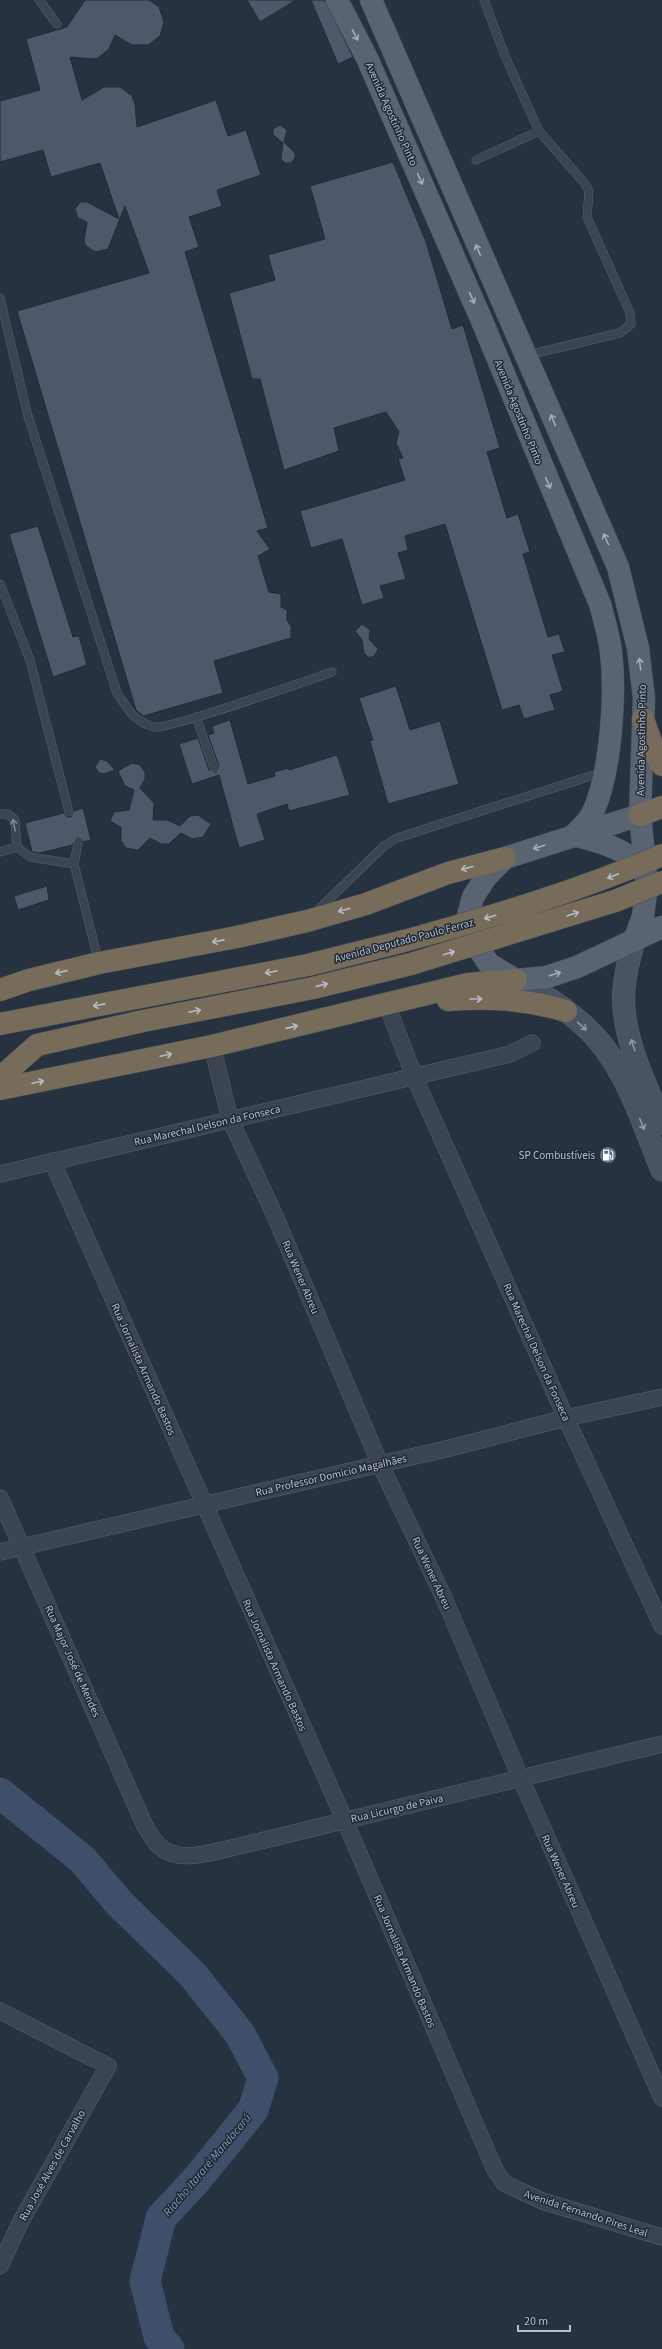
<svg xmlns="http://www.w3.org/2000/svg" width="662" height="2349" viewBox="0 0 662 2349" font-family="'Source Sans 3',sans-serif">
	<style>
		.lines { fill: none; stroke-linecap: round; stroke-linejoin: round }
		.river { stroke: #3e4f69; stroke-width: 31 }
		.building { fill: #4d596a; stroke: #222b38 }
		.lane-casing { stroke: #59626e; stroke-width: 9 }
		.street-casing { stroke: #59626e; stroke-width: 17 }
		.secondary-casing { stroke: #59626e; stroke-width: 23 }
		.primary-casing { stroke: #454d5a; stroke-width: 23 }
		.highway-casing { stroke: #464f5b; stroke-width: 23 }
		.lane { stroke: #3b4451; stroke-width: 8 }
		.street { stroke: #3b4451; stroke-width: 16 }
		.secondary { stroke: #495364; stroke-width: 22 }
		.primary { stroke: #596371; stroke-width: 22 }
		.highway { stroke: #776b59; stroke-width: 22 }
		.highway-bridge-casing { stroke: #464f5b; stroke-width: 23; stroke-linecap: butt }
		.highway-bridge { stroke: #776b59; stroke-width: 22 }
		.oneway { stroke: #a5adb9 }
		.oneway2 { stroke: #808894 }
		.oneway3 { stroke: #b5bbc5 }
		.oneway4 { stroke: #9199a7 }
		.labels { text-anchor: middle; stroke-width: 3; stroke-linejoin: round; paint-order: stroke }
		.street-label { font-size: 11px; fill: #b8bfcb; stroke: #202936 }
		.poi-label { font-size: 11px; fill: #b8bfcb; stroke: #202936; text-anchor: end }
		.water-label { font-size: 12px; font-style: italic; fill: #8195b1; stroke: #202936 }
	</style>
	<rect width="100%" height="100%" fill="#273241"/>
	<g class="lines">
		<!-- river -->
		<path class="river" d="M0,1793l83,67 36,43 73,71 48,60 23,44 -10,32 -56,69 -36,39 -16,63 14,56 10,12"/>
	</g>
	<!-- building -->
	<path class="building" d="M85,0h64l10,7 5,15 -4,14 -12,9h-16l-17,-10 -6,14 -11,9 -7,1 -21,-2 12,43 22,-13h16l12,9 3,8 2,23 79,-27 12,36 18,-6 15,45 -44,15 5,16 -33,11 10,30 -14,5 83,276 -11,3 13,18 -12,7 11,36 12,2v13l6,3v10l4,6v12l-77,23 9,32 -80,23 -7,-6 -119,-399 132,-38 -24,-67 -17,43 -13,3 -9,-6 -2,-5 3,-19 -9,-4 -3,-9 5,-7h7l32,17 -19,-56 -49,14 -8,-27 -43,12v-61l40,-11 -14,-51 41,-12z
		M247,0h49l-36,22z
		M311,0h14l28,57 -15,7z
		M280,125l7,5 -3,12 11,11v5l-4,5h-6l-4,-4 2,-16 -10,-8v-6z
		M393,162l33,80 26,87 11,-4 37,123 -13,4 20,66 11,-4 12,38 -7,2 25,83 11,-3 6,18 -13,3 11,36 -13,4 5,15 -31,9 -5,-14 -17,5 -57,-186 -40,12 3,14 -10,3 8,26 -26,7 4,12 -22,7 -20,-66 -31,9 -11,-37 105,-31 -7,-21 5,-1 -7,-15 3,-11 -13,-20 -52,16 5,23 -55,19 -24,-91h-8l-23,-86 46,-13 -7,-25 57,-16 -15,-53z
		M38,526l35,111 6,-1 8,29 -34,12 -44,-143z
		M362,624l8,6 -1,9 9,10 -3,6 -3,2h-4l-4,-4 -2,-13 -7,-9z
		M396,686l14,44 30,-9 19,63 -71,20 -18,-63 3,-1 -14,-42z
		M230,720l18,64 27,-8 -1,-4 15,-4v2l48,-15 13,40 -61,16 -2,-7 -30,10 8,26 -26,8 -20,-73 -27,9 -13,-40 19,-6 11,32 7,3 3,-7 -11,-31 6,-2 -2,-7z
		M100,759l7,2 8,9 -12,4 -4,-1 -4,-6z
		M132,763l8,2 5,7v7l-5,9 14,15 -1,17h14l13,6 10,-10 8,-1 13,9 -8,13 -11,2 -11,-6 -12,11h-8l-11,-6 -12,12 -12,-2 -5,-7v-14l-11,-6 4,-9 15,-2 5,-20 -9,-4 -7,-15z
		M83,808l8,32 -8,2 -2,-3 -4,-1 -5,7 -32,8 -8,-1 -7,-29 39,-10 3,4h4l3,-6z
		M47,886l2,14 -31,10 -4,-14z"/>
	<g class="lines">
		<!-- lane casing -->
		<g class="lane-casing">
			<path id="lane" d="M39,0l18,24
				M484,0l21,56 34,75 47,54 3,7 -2,25 43,96 1,11 -11,9 -92,22
				M476,160l63,-29
				M0,298l28,118 89,277c12,17 16,28 37,34 13,3 154,-47 178,-55
				M0,584l30,76 39,152
				M196,717l18,51
				M0,814h8l7,6 2,27 13,10 44,7
				M78,843l-4,21 25,99
				M0,852l17,-5
				M316,912l68,-66 13,-8 206,-66"/>
		</g>
		<!-- street casing -->
		<g class="street-casing">
			<path id="street" d="M387,1005l27,71 152,342 96,208
				M212,1046l18,73 45,97 105,248 64,134 77,181 141,319
				M52,1161l293,660 150,349 9,13 38,18 120,36
				M0,1174l510,-120 22,-11
				M0,1498l144,326c4,7 9,15 14,21 18,18 48,9 69,4l435,-105
				M0,1552l450,-104 116,-30 96,-21
				M0,2011l108,55 -88,157 -20,43"/>
		</g>
		<!-- secondary casing -->
		<g class="secondary-casing">
			<path id="secondary" d="M635,938c-5,17 -10,34 -11,51 -4,43 21,95 38,134
				M516,980c35,18 72,42 94,76 23,34 36,76 52,114"/>
		</g>
		<!-- primary casing -->
		<g class="primary-casing">
			<path id="primary" d="M337,0l30,58 115,263 118,283c4,15 9,31 11,48 5,42 0,121 -18,160 -4,9 -12,16 -19,23
				M371,0l247,567 20,81 6,50 -4,117 7,70 -4,31 -8,22
				M640,815l-135,43 -19,19 -13,20 -6,22 5,20 17,25 27,16 31,-3 30,-10 85,-40
				M574,835c27,7 50,13 70,34"/>
		</g>
		<!-- highway casing -->
		<g class="highway-casing">
			<path id="highway" d="M643,719l12,34 7,12
				M640,815l22,-8
				M0,990l29,-10 70,-17 138,-26 70,-16 59,-17 82,-31 57,-15
				M448,1000c42,-3 78,-1 118,11
				M0,1024l308,-59 96,-24
				M0,1078l37,-33 106,-24 170,-33 98,-24
				M0,1089l212,-43 256,-62 48,-4"/>
		</g>
		<!-- lane -->
		<use href="#lane" class="lane"/>
		<!-- street -->
		<use href="#street" class="street"/>
		<!-- secondary -->
		<use href="#secondary" class="secondary"/>
		<!-- primary -->
		<use href="#primary" class="primary"/>
		<!-- highway -->
		<use href="#highway" class="highway"/>
		<!-- highway-bridge casing -->
		<g class="highway-bridge-casing">
			<path id="highway-bridge" d="M404,941c88,-24 174,-50 258,-86
				M411,964l204,-63 47,-19"/>
		</g>
		<!-- highway-bridge -->
		<use href="#highway-bridge" class="highway-bridge"/>
	</g>
	<!-- one-way arrows -->
	<defs><path id="oneway-shaft" d="M-6 0H5M1.5-3L5.5 0L1.5 3" fill="none" stroke-width="1.6" stroke-linecap="round" stroke-linejoin="round"/></defs>
	<g class="oneway">
		<use href="#oneway-shaft" transform="translate(355 35) rotate(63)"/>
		<use href="#oneway-shaft" transform="translate(420 179) rotate(66)"/>
		<use href="#oneway-shaft" transform="translate(478 250) rotate(-114)"/>
		<use href="#oneway-shaft" transform="translate(472 298) rotate(66)"/>
		<use href="#oneway-shaft" transform="translate(553 420) rotate(-114)"/>
		<use href="#oneway-shaft" transform="translate(548 483) rotate(67)"/>
		<use href="#oneway-shaft" transform="translate(606 539) rotate(-114)"/>
		<use href="#oneway-shaft" transform="translate(640 664) rotate(-97)"/>
		<use href="#oneway-shaft" transform="translate(539 847) rotate(162)"/>
		<use href="#oneway-shaft" transform="translate(555 974) rotate(-18)"/>
	</g>
	<use class="oneway2" href="#oneway-shaft" transform="translate(14 825) rotate(-101)"/>
	<g class="oneway3">
		<use href="#oneway-shaft" transform="translate(467 868) rotate(165)"/>
		<use href="#oneway-shaft" transform="translate(613 876) rotate(157)"/>
		<use href="#oneway-shaft" transform="translate(344 910) rotate(165)"/>
		<use href="#oneway-shaft" transform="translate(573 914) rotate(-18)"/>
		<use href="#oneway-shaft" transform="translate(490 917) rotate(164)"/>
		<use href="#oneway-shaft" transform="translate(218 941) rotate(169)"/>
		<use href="#oneway-shaft" transform="translate(449 953) rotate(-16)"/>
		<use href="#oneway-shaft" transform="translate(61 972) rotate(167)"/>
		<use href="#oneway-shaft" transform="translate(271 972) rotate(169)"/>
		<use href="#oneway-shaft" transform="translate(322 985) rotate(-13)"/>
		<use href="#oneway-shaft" transform="translate(476 999)"/>
		<use href="#oneway-shaft" transform="translate(99 1005) rotate(169)"/>
		<use href="#oneway-shaft" transform="translate(195 1011) rotate(-11)"/>
		<use href="#oneway-shaft" transform="translate(292 1027) rotate(-13)"/>
		<use href="#oneway-shaft" transform="translate(166 1055) rotate(-12)"/>
		<use href="#oneway-shaft" transform="translate(38 1082) rotate(-12)"/>
	</g>
	<g class="oneway4">
		<use href="#oneway-shaft" transform="translate(582 1026) rotate(41)"/>
		<use href="#oneway-shaft" transform="translate(633 1045) rotate(-108)"/>
		<use href="#oneway-shaft" transform="translate(642 1124) rotate(67)"/>
	</g>
	<!-- icons -->
	<defs>
		<g id="fuel-disc" transform="scale(0.9)"><circle r="9.5" fill="#5c6f8a" stroke="#202936"/><path d="M-5.5-6h7V0h2V4h1.3V-2.5L3-4.5l.8-.8L6-3V5H2.5V1h-1V6h-7ZM-4.2-4.7v3.2H.2V-4.7Z" fill="#fff"/></g>
	</defs>
	<g fill-rule="evenodd">
		<use href="#fuel-disc" x="608" y="1155"/>
	</g>
	<g class="labels">
		<!-- street labels -->
		<g class="street-label">
			<text transform="translate(392 114) rotate(66)" y="4">Avenida Agostinho Pinto</text>
			<text transform="translate(519 412) rotate(68)" y="4">Avenida Agostinho Pinto</text>
			<text transform="translate(641 740) rotate(-89)" y="4">Avenida Agostinho Pinto</text>
			<text transform="translate(404 940) rotate(-15)" y="4">Avenida Deputado Paulo Ferraz</text>
			<text transform="translate(207 1125) rotate(-13)" y="4">Rua Marechal Delson da Fonseca</text>
			<text transform="translate(301 1277) rotate(67)" y="4">Rua Wener Abreu</text>
			<text transform="translate(537 1352) rotate(66)" y="4">Rua Marechal Delson da Fonseca</text>
			<text transform="translate(144 1369) rotate(66)" y="4">Rua Jornalista Armando Bastos</text>
			<text transform="translate(331 1475) rotate(-13)" y="4">Rua Professor Domicio Magalhães</text>
			<text transform="translate(432 1573) rotate(65)" y="4">Rua Wener Abreu</text>
			<text transform="translate(73 1661) rotate(66)" y="4">Rua Major José de Mendes</text>
			<text transform="translate(275 1665) rotate(66)" y="4">Rua Jornalista Armando Bastos</text>
			<text transform="translate(397 1808) rotate(-13)" y="4">Rua Licurgo de Paiva</text>
			<text transform="translate(561 1871) rotate(66)" y="4">Rua Wener Abreu</text>
			<text transform="translate(405 1961) rotate(67)" y="4">Rua Jornalista Armando Bastos</text>
			<text transform="translate(52 2165) rotate(-61)" y="4">Rua José Alves de Carvalho</text>
			<text transform="translate(586 2213) rotate(18)" y="4">Avenida Fernando Pires Leal</text>
		</g>
		<!-- poi labels -->
		<g class="poi-label">
			<text x="595" y="1159">SP Combustíveis</text>
		</g>
		<!-- water labels -->
		<g class="water-label">
			<text transform="translate(207 2165) rotate(-50)" y="4">Riacho Itararé-Mandacarú</text>
		</g>
	</g>
	<!-- scale -->
	<path d="M518 2325v6h52v-6" fill="none" stroke="#b8bfcb" stroke-width="2"/>
	<text x="524" y="2325" font-size="12" fill="#b8bfcb" stroke="#202936" stroke-width="3" paint-order="stroke">20 m</text>
</svg>
